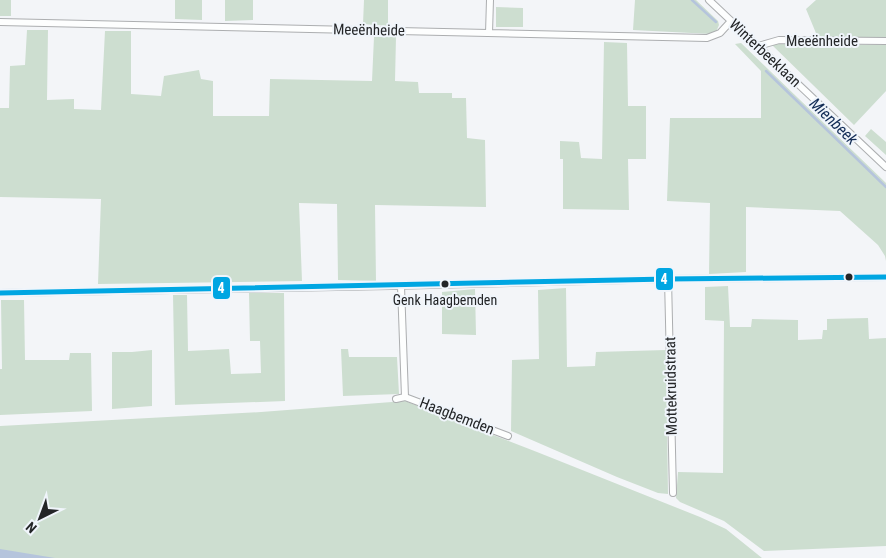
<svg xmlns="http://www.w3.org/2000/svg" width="886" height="558" viewBox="0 0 886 558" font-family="'Roboto Condensed',sans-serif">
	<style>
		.green { fill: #cdded0 }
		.water { fill: #b5c4dc }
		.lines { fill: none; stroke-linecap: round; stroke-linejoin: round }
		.stream { stroke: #b5c4dc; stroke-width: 2.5 }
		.minor-casing { stroke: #acaeb0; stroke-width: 8 }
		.minor { stroke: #fdfefe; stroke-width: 6 }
		.bus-1-casing { stroke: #f0f5fb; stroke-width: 9 }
		.bus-1 { stroke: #00a6e2; stroke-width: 5 }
		.bus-dot { fill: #232527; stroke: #f0f5fb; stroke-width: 2 }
		.labels { text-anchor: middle; stroke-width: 4; stroke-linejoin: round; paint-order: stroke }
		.bus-label { font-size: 14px; fill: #232527; stroke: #f0f5fb }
		.street-label { font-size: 15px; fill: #232527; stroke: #f0f5fb }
		.water-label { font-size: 16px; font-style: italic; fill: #112b55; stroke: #f0f5fb }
		.line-badge { stroke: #f0f5fb; stroke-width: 2 }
		.badge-label { font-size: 14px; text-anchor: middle; font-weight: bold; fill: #fff }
	</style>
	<rect width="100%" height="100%" fill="#f3f5f8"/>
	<!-- green -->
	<path class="green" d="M0,0h11v16h-11z
		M175,0h27v20l-27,-1z
		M225,0h28v20l-28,1z
		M364,0h24v26l-25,-2z
		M635,0h61l22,21 1,4 -3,7 -5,2 -78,-4z
		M816,0h70v39l-68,-1 -12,-29z
		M496,7l27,1v19h-27z
		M27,30h21l-1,70 27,-1v10l27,1 4,-79h26v63l30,2 3,-20 35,-6 2,9 12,2v35h56l1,-37 102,2 2,-44h22l-1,44 23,1 1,11h33v5h14l1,40 18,2 1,67 -111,-2 1,76 -38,-1 -1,-76 -38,-1 3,78 -204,3 3,-85 -101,-2v-89h9l1,-42 15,-1z
		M604,42l23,1 1,63h18v53h-18l1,51 -66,-1v-50h-3v-18l19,1 2,16 21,1z
		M741,43l145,140v78l-1,-5 -7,-11 -38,-34 -94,-4v65l-37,2 1,-71 -43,-2 3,-83h91v-47l-26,-27z
		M771,44l115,1v46l-32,34z
		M871,129l15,13v13l-21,-19z
		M728,286l2,41h21l1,-8 46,1v20l24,-1 1,-9h4v-11l41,-1 1,21 17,-1v208l-122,5 -40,-30 -44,-19 -4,-4 2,-26 45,1 1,-152 -19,-1v-33z
		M566,288l1,79 28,-1 1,-14 70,-2 2,144 -10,-1 -41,-16 -106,-46 1,-71 27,-1 -1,-69z
		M475,289l1,46 -34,-1v-42z
		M249,293h35l1,108 -110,4 -2,-110h14l1,56 41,-2 2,25 30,-1 -1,-32h-10z
		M1,300h23l1,60h44l1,-7h21l1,58 -92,4v-46h2z
		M341,349h7l1,8h48l2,37 -56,2z
		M152,350v56l-40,3v-57h20z
		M405,401l132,51 163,65 26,12 36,29h-715l-47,-6v-126l261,-14z"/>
	<!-- water -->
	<path class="water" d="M0,549l55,9h-55z"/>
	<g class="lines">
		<!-- stream -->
		<path class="stream" d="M692,0l24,22
			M766,71l120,116"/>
		<!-- minor casing -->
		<g class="minor-casing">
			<path id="minor" d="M709,0l177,167
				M0,22l707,16 13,-5 11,-12
				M489,33l1,-33
				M758,46l21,-6 107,1
				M668,279l5,214
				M401,286l4,111
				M0,293l391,-7 277,-7 218,-2
				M396,399l9,-2 103,39"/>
		</g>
		<!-- minor -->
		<use href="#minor" class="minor"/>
		<!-- bus-1 casing -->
		<g class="bus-1-casing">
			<path id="bus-1" d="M0,293l668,-14 218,-2"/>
		</g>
		<!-- bus-1 -->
		<use href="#bus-1" class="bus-1"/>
	</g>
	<!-- markers -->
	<g class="bus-dot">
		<circle cx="849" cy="277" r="4.5"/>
		<circle cx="445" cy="284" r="4.5"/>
	</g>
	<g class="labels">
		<!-- bus labels -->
		<g class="bus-label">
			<text x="445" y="305">Genk Haagbemden</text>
		</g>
		<!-- street labels -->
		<g class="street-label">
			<text transform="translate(369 30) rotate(1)" y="5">Meeënheide</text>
			<text x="822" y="46">Meeënheide</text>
			<text transform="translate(765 53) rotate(43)" y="5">Winterbeeklaan</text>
			<text transform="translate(671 386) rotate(-91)" y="5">Mottekruidstraat</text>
			<text transform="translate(457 416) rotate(21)" y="5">Haagbemden</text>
		</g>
		<!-- water labels -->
		<g class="water-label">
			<text transform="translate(834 121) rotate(44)" y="6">Mienbeek</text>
		</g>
	</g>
	<g class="line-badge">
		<rect x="655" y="267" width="19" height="24" rx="5" fill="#00a6e2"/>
		<rect x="212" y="276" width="19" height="24" rx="5" fill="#00a6e2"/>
	</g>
	<g class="badge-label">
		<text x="664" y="284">4</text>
		<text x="221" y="293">4</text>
	</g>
	<!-- north arrow -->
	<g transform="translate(40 518) rotate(222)" stroke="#f0f5fb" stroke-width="4" paint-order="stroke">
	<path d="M0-4L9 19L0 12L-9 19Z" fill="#232527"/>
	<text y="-8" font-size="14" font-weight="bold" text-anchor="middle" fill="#232527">N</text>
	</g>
</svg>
